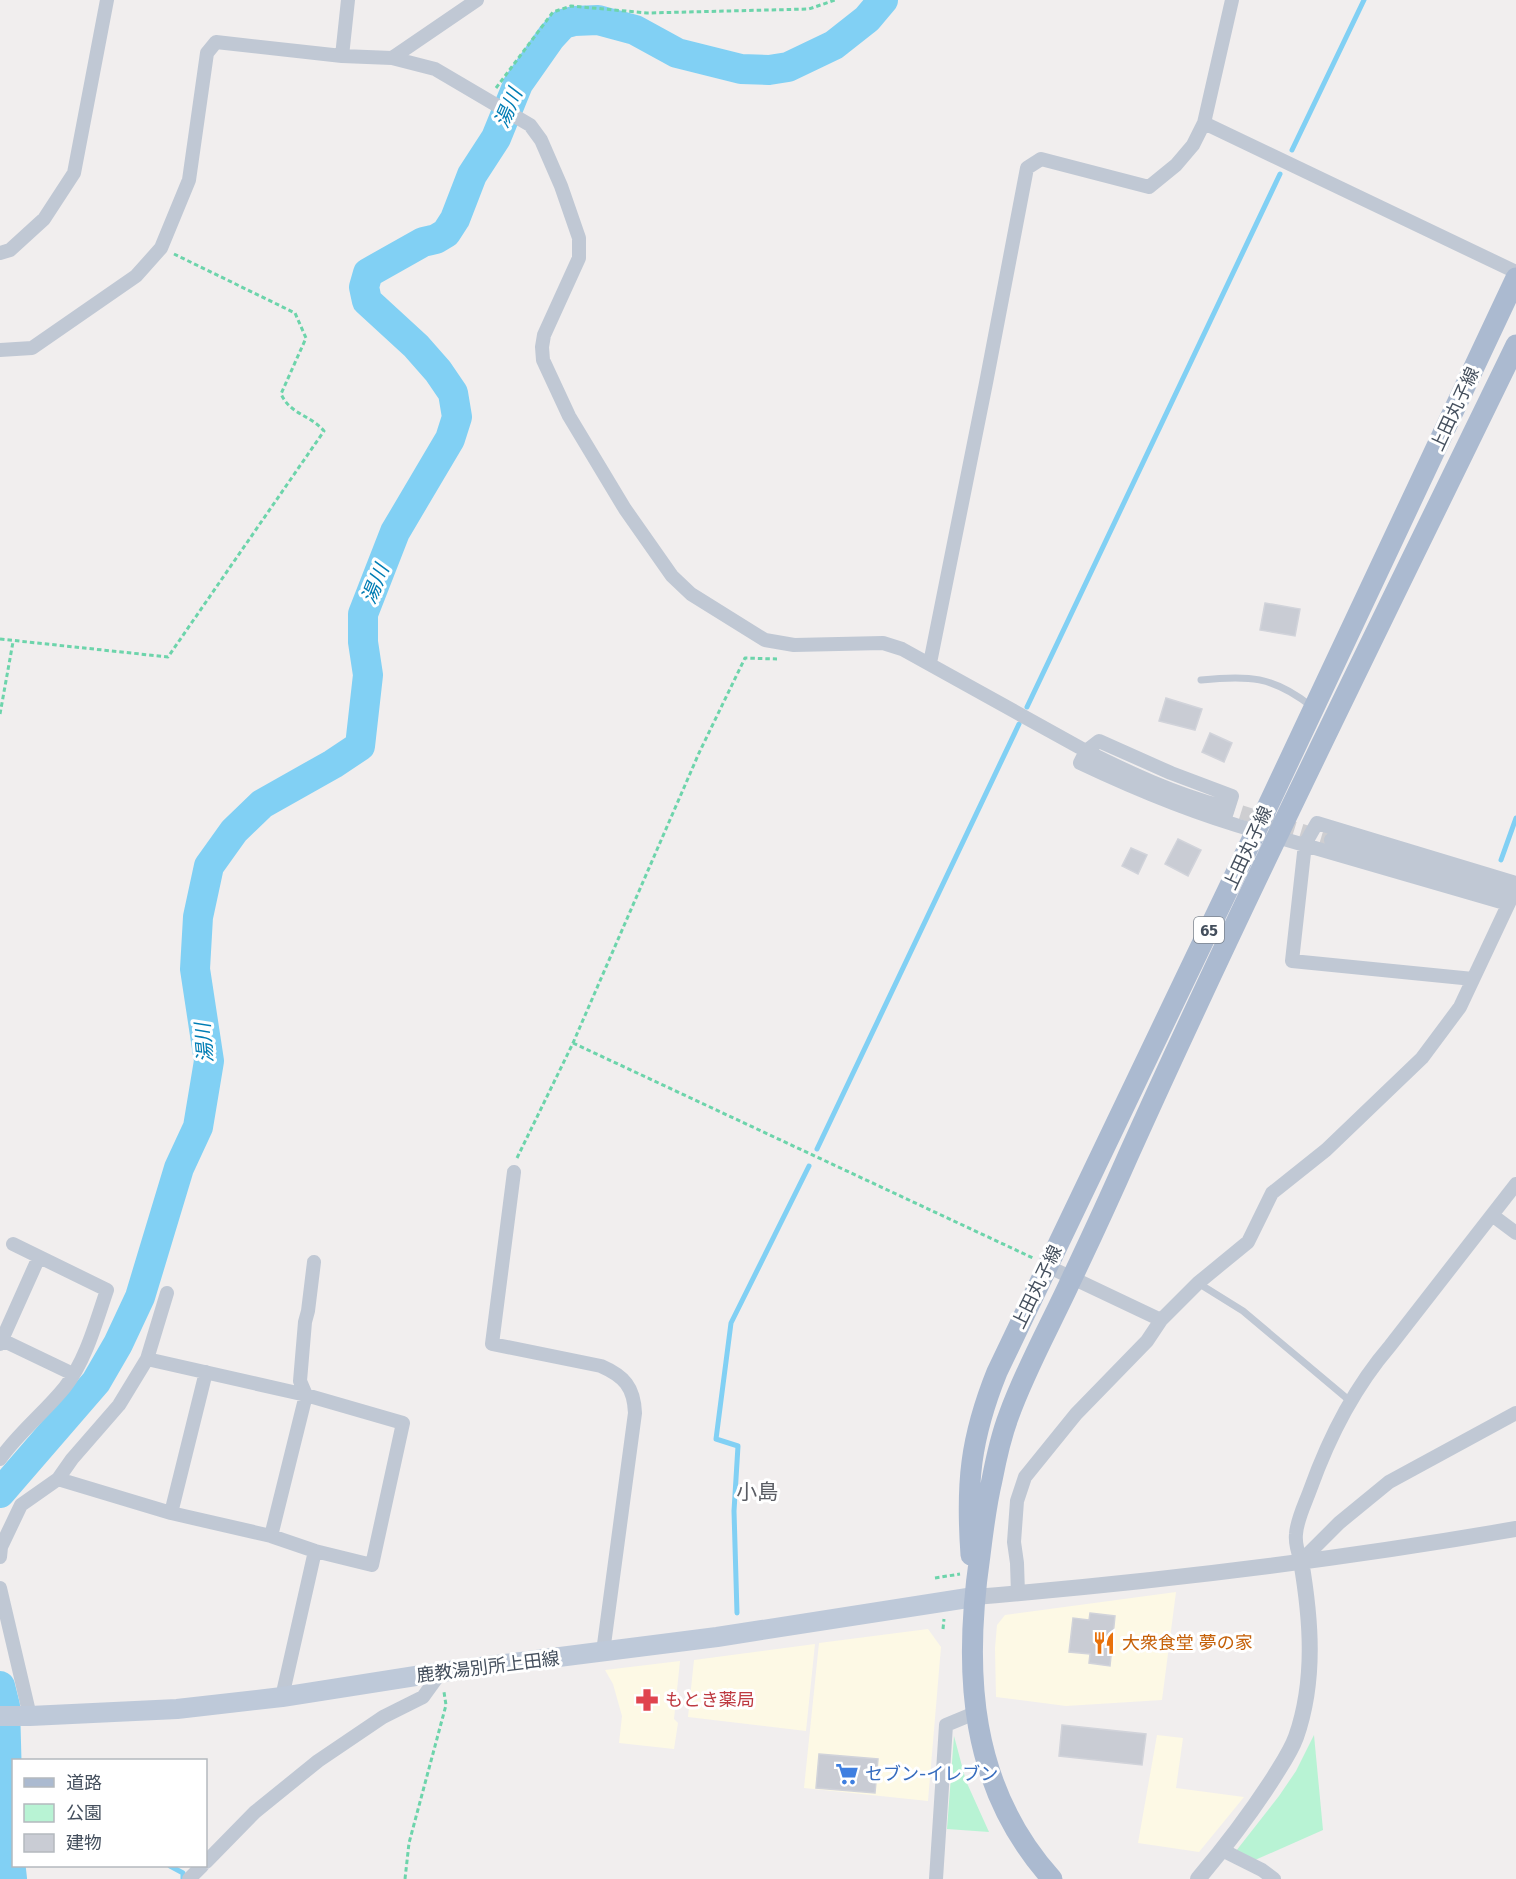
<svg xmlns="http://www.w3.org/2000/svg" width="1516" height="1879" viewBox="0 0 1516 1879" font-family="'Fira Sans','Noto Sans JP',sans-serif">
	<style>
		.commercial { fill: #fdf9e5 }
		.green { fill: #b8f3d4 }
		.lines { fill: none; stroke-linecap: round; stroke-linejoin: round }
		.stream { stroke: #81d0f4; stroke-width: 5 }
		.river { stroke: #81d0f4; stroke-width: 30 }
		.building { fill: #c9ccd4; stroke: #d1d3da; stroke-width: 1.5 }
		.minor-tunnel { stroke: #ceced1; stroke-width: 14; stroke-dasharray: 14 7; stroke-linecap: butt }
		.path { stroke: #6dd4ab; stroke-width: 3; stroke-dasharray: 4.5 3; stroke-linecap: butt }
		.service { stroke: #c0c8d4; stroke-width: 7 }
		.minor { stroke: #c0c8d4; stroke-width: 14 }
		.tertiary { stroke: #c0c8d4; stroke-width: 16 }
		.secondary { stroke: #bec9d9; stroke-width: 20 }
		.primary { stroke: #abbad0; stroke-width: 21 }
		.labels { text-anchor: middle; stroke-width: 6; stroke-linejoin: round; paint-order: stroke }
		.shield { fill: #fff; stroke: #7c848e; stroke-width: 1.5 }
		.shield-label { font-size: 16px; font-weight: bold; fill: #444f5d }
		.street-label { font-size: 18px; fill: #444f5d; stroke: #fff }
		.food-label { font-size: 18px; fill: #c56008; stroke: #fff; text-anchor: start }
		.health-label { font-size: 18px; fill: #be3a42; stroke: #fff; text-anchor: start }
		.shop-label { font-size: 18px; fill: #366cbe; stroke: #fff; text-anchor: start }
		.water-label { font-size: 20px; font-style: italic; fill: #007db4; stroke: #fff }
		.quarter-label { font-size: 21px; fill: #5a5d64; stroke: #fff }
	</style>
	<rect width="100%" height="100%" fill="#f1eeee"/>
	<!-- commercial -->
	<path class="commercial" d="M1176,1592l-14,108 -96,6 -70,-9 -1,-49 2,-23 8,-10z
		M928,1629l13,18 -13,154 -124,-13 15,-145z
		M815,1644l-9,87 -118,-14 6,-57z
		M680,1661l-6,58 4,4 -4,26 -55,-6 3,-27 -9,-32 -8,-14z
		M1157,1735l26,3 -7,50 68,9 -45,55 -61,-9z"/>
	<!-- green -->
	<path class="green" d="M1314,1735l9,95 -68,30 -19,-9 43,-55 17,-25z
		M954,1736l12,45 23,51 -42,-3z"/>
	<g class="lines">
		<!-- stream -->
		<path class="stream" d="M1292,150l72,-150
			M1027,707l253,-533
			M1501,860l15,-42
			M817,1149l202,-425
			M737,1613l-3,-102 4,-65 -22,-7 15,-116 78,-157
			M8,1819l6,1
			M170,1866l13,7v6"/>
		<!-- river -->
		<path class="river" d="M0,1493l96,-111 22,-38 22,-47 39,-129 19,-41 11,-66 -14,-92 3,-52 11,-51 25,-35 28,-27 71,-40 27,-18 8,-71 -5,-33v-28l32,-82 55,-93 7,-22 -4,-24 -15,-22 -22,-25 -49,-45 -3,-14 4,-14 55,-31 13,-3 10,-6 9,-14 17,-44 24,-37 22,-54 33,-47 12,-13 11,-3 24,-1 37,10 42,23 64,16 28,1 19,-3 46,-22 33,-26 16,-19
			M0,1686l5,20 4,146 3,27"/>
	</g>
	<!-- building -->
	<path class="building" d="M1265,603l35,6 -5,27 -35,-6z
		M1166,698l36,11 -7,21 -36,-9z
		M1210,733l22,10 -8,19 -22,-10z
		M1178,839l23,11 -13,26 -23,-12z
		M1131,848l16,7 -9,19 -16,-8z
		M1090,1613l25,3 -5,50 -21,-3 1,-9 -21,-2 4,-34 16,2z
		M1062,1725l84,9 -4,31 -83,-9z
		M819,1754l59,5 -3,34 -59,-5z"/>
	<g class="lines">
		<!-- minor-tunnel -->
		<path class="minor-tunnel" d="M1221,806l110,34"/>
		<!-- path -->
		<path class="path" d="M496,88l57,-76 18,-6 76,7 162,-4 26,-9
			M0,639l168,18 156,-226c-15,-17 -33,-16 -43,-37l25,-56 -11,-25 -121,-59
			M0,714l13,-72
			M573,1043l460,215
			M517,1158l56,-115 126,-290 46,-95 32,1
			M935,1578l25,-4
			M943,1629l1,-10
			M405,1879l4,-36 37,-138 -2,-13"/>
		<!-- service -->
		<path class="service" d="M1201,680c47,-5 72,-4 110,26
			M1198,1283l45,28 107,90"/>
		<!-- minor -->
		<path class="minor" d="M342,56l6,-56
			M392,58l85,-58
			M1204,123l312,149
			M0,253l10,-3 34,-31 30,-46 33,-173
			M0,350l32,-2 104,-72 25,-28 28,-68 18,-127 9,-11 126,14 50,2 43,11 95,56 11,15 20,46 18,52v20l-35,77 -2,12 1,13 26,56 56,93 47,67 19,18 74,46 29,5 89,-2 19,6 184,102 -6,12c57,27 115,51 176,68
			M930,663l56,-280 41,-215 14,-9 108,28 27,-22 17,-20 11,-22 28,-123
			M1221,806c-48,-13 -91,-33 -135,-55l13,-10 72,32 61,23 -8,25
			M1277,837l231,67
			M1331,840l183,53
			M1473,979l-181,-18 13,-117 12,-21 199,60
			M514,1172l-22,172 109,22c23,10 33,21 34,47l-32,239
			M1516,1184l-126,162c-37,43 -61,91 -80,144 -5,14 -13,29 -14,44 -1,9 2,19 5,27l38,-38 50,-41 127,-69
			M1492,1215l24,18
			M1047,1266l114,54
			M2,1340l71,34
			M0,1344l39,-87
			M0,1459c19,-27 45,-47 65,-72 21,-27 31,-65 42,-97l-94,-46
			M58,1479l113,34 100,23 44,15 57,14 31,-142 -97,-28 -159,-36
			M171,1513l35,-141
			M271,1536l35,-141 -6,-14 5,-59 3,-11 6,-49
			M0,1557l1,-10 20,-42 37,-26 14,-20 47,-54 28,-46 20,-66
			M0,1588l30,128
			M1018,1594l-1,-31 -3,-21 3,-41 8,-24 51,-63 71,-73 14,-21 37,-37 50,-41 24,-49 54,-43 96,-92 38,-51 56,-119
			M282,1697l33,-146
			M1222,1850l40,20 12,9
			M206,1862l49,-50 63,-51 65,-44 40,-20 18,-25
			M189,1879l13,-13
			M936,1879l10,-154 29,-12"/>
		<!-- tertiary -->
		<path class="tertiary" d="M974,1597c181,-15 363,-37 542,-68
			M1198,1879c27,-32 53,-66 76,-102 8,-13 17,-26 22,-40 20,-57 15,-118 5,-176"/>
		<!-- secondary -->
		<path class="secondary" d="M0,1716h30l147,-7 105,-12 159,-25 276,-35 257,-40"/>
		<!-- primary -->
		<path class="primary" d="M971,1555c-5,-71 -1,-116 26,-183l259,-541 260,-553
			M1052,1879c-83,-92 -89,-207 -72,-324 3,-25 6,-50 12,-75 4,-21 9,-44 17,-65 17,-47 42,-91 63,-137 19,-40 38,-81 56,-122 123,-273 257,-541 388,-811"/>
	</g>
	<!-- icons -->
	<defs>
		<g id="restaurant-bare" transform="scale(1.8)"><path d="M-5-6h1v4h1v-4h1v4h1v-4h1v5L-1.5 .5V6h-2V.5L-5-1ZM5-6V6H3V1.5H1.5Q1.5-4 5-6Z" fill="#e8710a" stroke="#fff" stroke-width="2.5" paint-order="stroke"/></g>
		<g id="pharmacy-bare" transform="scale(1.8)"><path d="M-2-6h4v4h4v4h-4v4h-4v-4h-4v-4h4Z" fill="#e0444e" stroke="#fff" stroke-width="2.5" paint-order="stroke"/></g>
		<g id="supermarket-bare" transform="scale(1.8)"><path d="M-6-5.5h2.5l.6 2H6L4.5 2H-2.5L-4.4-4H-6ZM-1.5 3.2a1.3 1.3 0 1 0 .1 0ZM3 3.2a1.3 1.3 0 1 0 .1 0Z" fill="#3f7fe0" stroke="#fff" stroke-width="2.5" paint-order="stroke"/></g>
	</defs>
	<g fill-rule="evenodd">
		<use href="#restaurant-bare" x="1104" y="1643"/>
		<use href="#pharmacy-bare" x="647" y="1700"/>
		<use href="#supermarket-bare" x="847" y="1774"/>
	</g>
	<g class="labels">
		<!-- shield labels -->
		<rect class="shield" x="1194" y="917" width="30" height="26" rx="4.5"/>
		<g class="shield-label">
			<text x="1209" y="936">65</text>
		</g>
		<!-- street labels -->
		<g class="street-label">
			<text transform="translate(1455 409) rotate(-65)" y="6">上田丸子線</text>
			<text transform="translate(1248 848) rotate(-65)" y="6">上田丸子線</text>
			<text transform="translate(1037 1287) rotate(-64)" y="6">上田丸子線</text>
			<text transform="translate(488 1667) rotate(-7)" y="6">鹿教湯別所上田線</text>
		</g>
		<!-- food labels -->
		<g class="food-label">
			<text x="1122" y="1649">大衆食堂 夢の家</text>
		</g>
		<!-- health labels -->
		<g class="health-label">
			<text x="665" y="1706">もとき薬局</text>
		</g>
		<!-- shop labels -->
		<g class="shop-label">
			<text x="865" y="1780">セブン-イレブン</text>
		</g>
		<!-- water labels -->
		<g class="water-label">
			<text transform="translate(508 108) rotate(-67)" y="7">湯川</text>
			<text transform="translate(375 584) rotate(-68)" y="7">湯川</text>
			<text transform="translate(204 1043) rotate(-95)" y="7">湯川</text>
		</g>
		<!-- quarter labels -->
		<g class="quarter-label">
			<text x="757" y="1499">小島</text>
		</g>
	</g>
	<!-- legend -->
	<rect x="12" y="1759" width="195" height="108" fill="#ffffff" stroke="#b4b9be" stroke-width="1.5"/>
	<rect x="24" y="1778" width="30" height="9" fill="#abbad0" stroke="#b4b9be" stroke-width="1.5"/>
	<text x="66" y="1789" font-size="18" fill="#444f5d">道路</text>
	<rect x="24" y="1804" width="30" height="18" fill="#b8f3d4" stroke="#b4b9be" stroke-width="1.5"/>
	<text x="66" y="1819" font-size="18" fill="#444f5d">公園</text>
	<rect x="24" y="1834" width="30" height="18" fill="#c9ccd4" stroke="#b4b9be" stroke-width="1.5"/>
	<text x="66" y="1849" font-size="18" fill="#444f5d">建物</text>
</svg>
